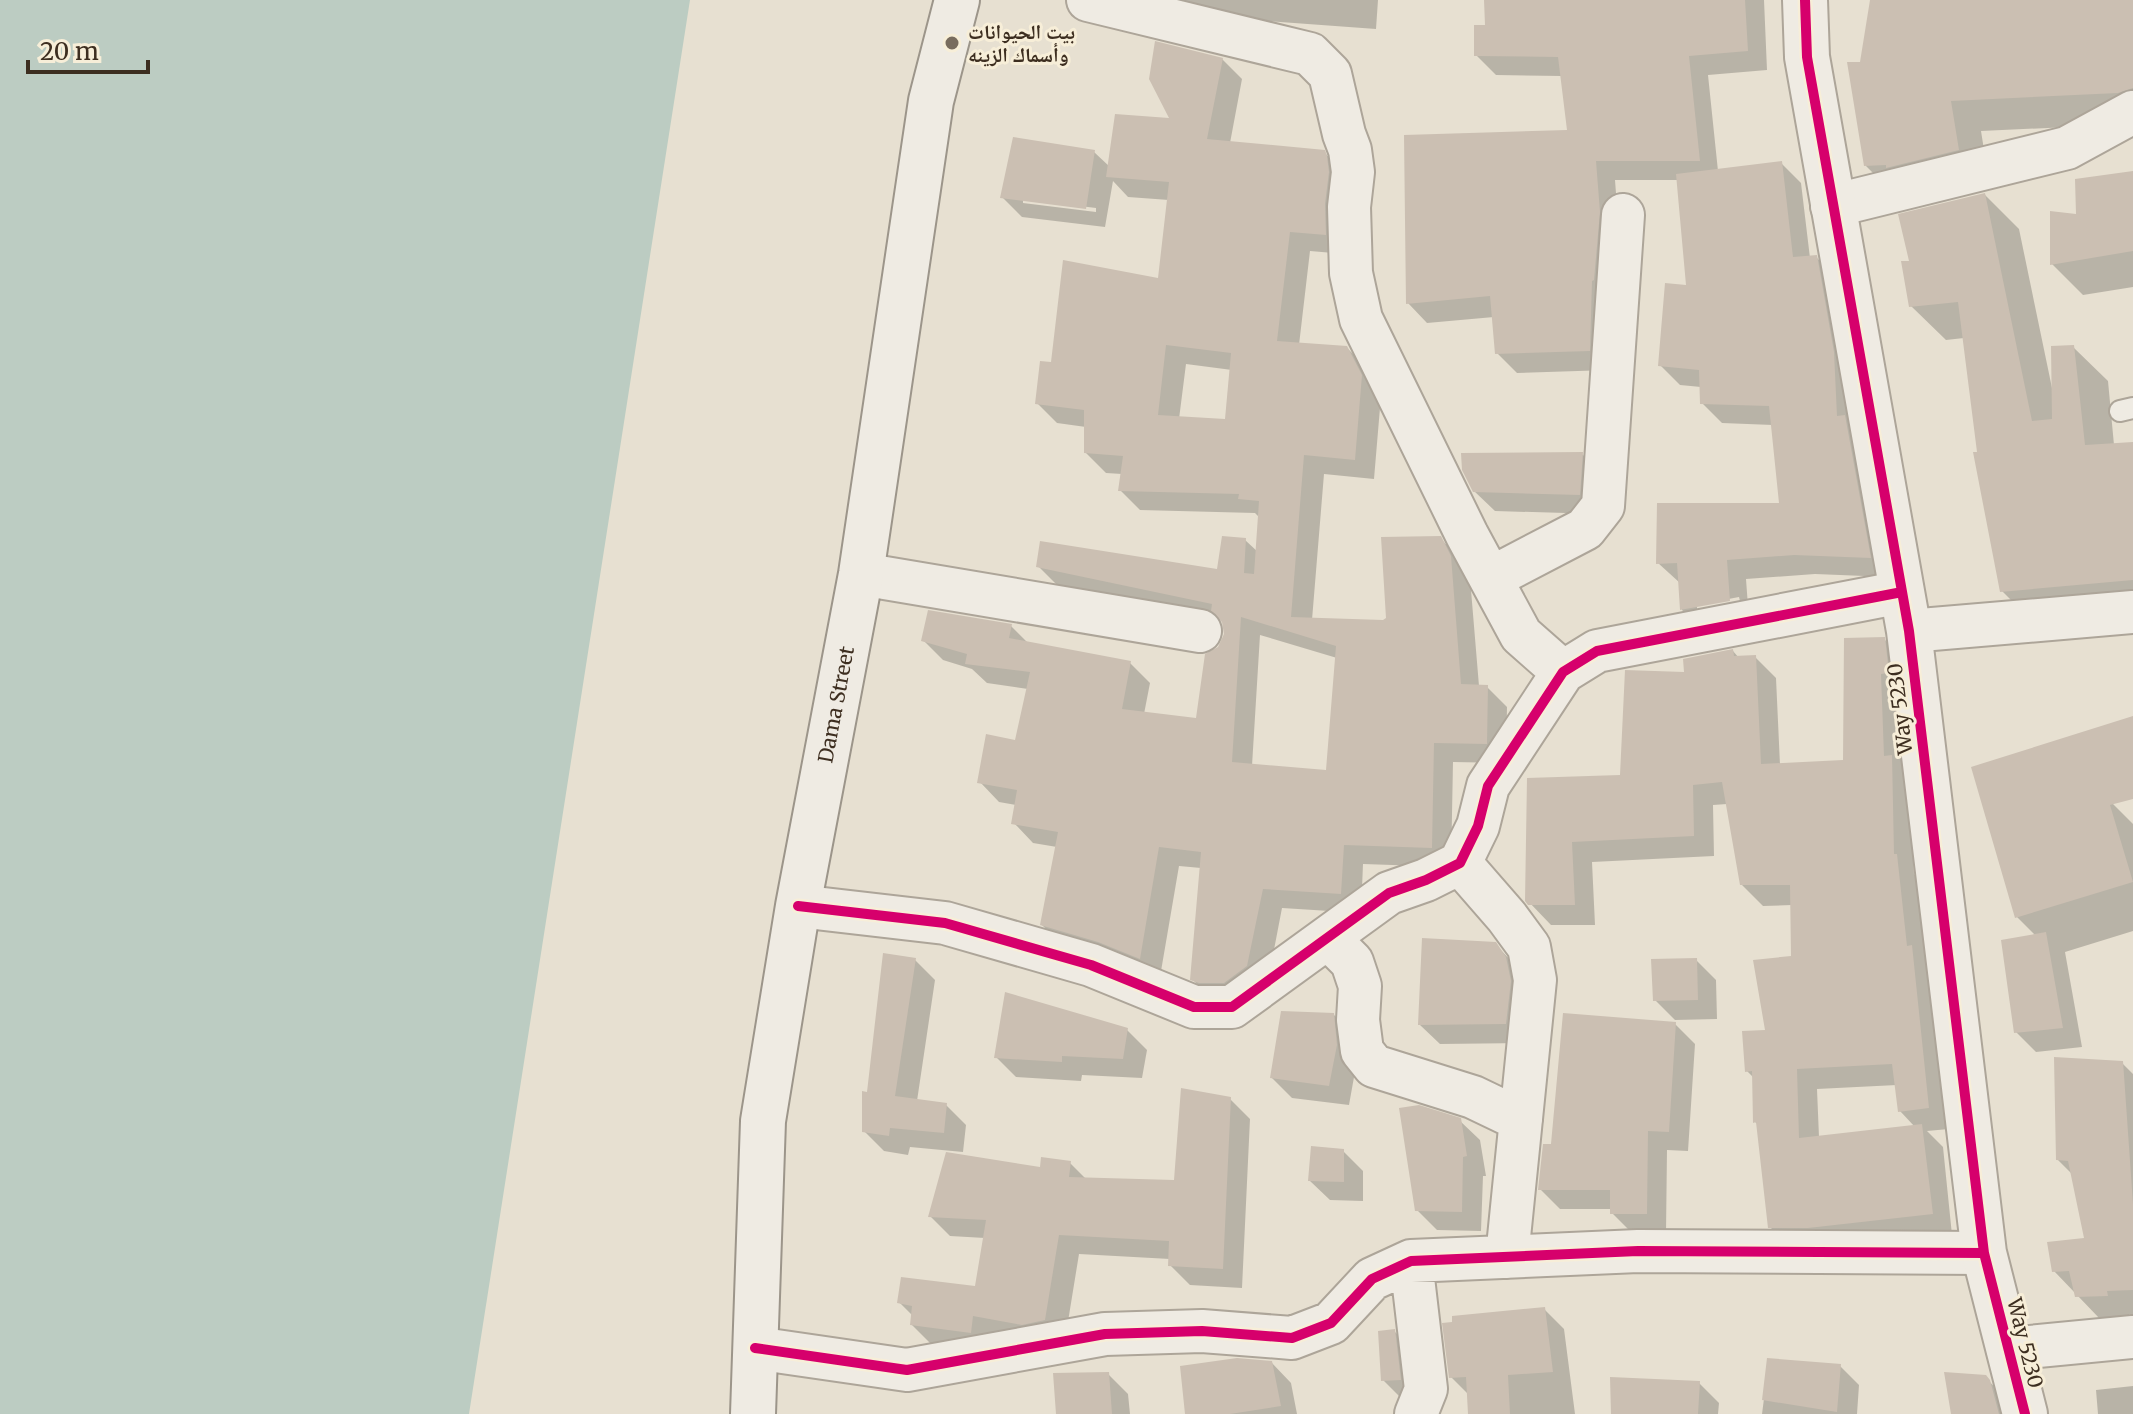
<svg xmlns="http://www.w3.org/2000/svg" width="2133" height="1414" viewBox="0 0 2133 1414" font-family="Merriweather,'Noto Naskh Arabic',serif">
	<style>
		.water { fill: #bcccc2 }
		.shadow { fill: #0003; fill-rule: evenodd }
		.building { fill: #cbbfb2; fill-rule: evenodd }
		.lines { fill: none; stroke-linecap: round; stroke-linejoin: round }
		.service-casing { stroke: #ada599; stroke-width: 24 }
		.minor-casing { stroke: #ada599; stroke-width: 46 }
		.tertiary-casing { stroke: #ada599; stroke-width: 48 }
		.secondary-casing { stroke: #9c958a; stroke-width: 48 }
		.service { stroke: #efebe3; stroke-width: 20 }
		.minor { stroke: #efebe3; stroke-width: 42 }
		.tertiary { stroke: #efebe3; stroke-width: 44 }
		.secondary { stroke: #efebe3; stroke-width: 44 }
		.cycleway-casing { stroke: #f7eed8; stroke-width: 15 }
		.cycleway { stroke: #d6006c; stroke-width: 10 }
		.poi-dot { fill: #786c5e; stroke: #f7eed8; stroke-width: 3 }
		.labels { text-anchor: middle; stroke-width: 6; stroke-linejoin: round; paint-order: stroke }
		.poi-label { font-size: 20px; font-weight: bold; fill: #3d2e20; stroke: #f7eed8; text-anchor: start }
		.street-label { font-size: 20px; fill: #3d2e20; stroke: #f7eed8 }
	</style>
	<rect width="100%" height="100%" fill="#e7e0d1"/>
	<!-- water -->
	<path class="water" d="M0,0h690l-221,1414h-469z"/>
	<!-- shadow -->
	<path class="shadow" d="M1159,0h219l-2,29 -122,-9z
		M1486,0h278l3,70 -59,5 10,96 63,-8 20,20 9,75 6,-1 20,20 53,300 -74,-3 -69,5 3,41 -47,9 -20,-19 -2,-27 -22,-20 123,-58 -8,-80 -51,-2 -20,-20 -1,-16 -21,-2 -20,-20 29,-77 -10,-108h-64l4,53 -10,137 -92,3 -20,-20 -3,-36 -67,6 -19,-20 161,-171 -7,-56 -66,-1 -20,-20 11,-28zM1739,597l1,4 -43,8v-4z
		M1872,0h261v124l-152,7 8,50 -92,16 -31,-31 -4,-102z
		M1222,59l20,20 -12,64 94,9 20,21 1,81 -35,-3 -11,94 48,3 20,20 14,28 -7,83 -50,-5 -12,146 72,2 56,-84 20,21 10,19 9,108 8,1 20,20 -1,56 -53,-1 -2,105 -88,-3 -2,49 -79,-5 -15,78 -55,13 -20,-20 9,-111 -22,-2 -19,111 -98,-32 -20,-20 15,-78 -24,-4 -19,-20 2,-18 -17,-3 -19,-20 36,-40 12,-53 -41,-6 -15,-14 -29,-9 -20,-20 88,-14 18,18 101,19 20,20 -6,31 54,6 28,-85 -2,-14 -166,-35 -20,-20 181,5 26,-31 13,12 2,-34 -5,-5 -115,-3 -20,-20 2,-16 -16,-1 -20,-20v-26l-29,-4 -20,-20 16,-39 106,-84 10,-80 -41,-3 -15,-16 -8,46 -83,-10 -20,-20 92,-45 16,15 63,-47zM1023,199l73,9v4l-73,-9zM1186,364l46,6 -5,52 -48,-3zM1260,635l77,23 -9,114 -76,-6z
		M2133,173v114l-50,8 -31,-31 26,-48z
		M1985,195l34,34 33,159 21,-41 35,34 6,64 19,-1v173l-97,8 -34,-34 -23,-137 -15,-116 -18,2 -35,-34 1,-43z
		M1582,454l20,20 -3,40 -104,-3 -21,-20z
		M1884,639l21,21 9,214 3,3 10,86 5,5 17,161 -22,2 16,16 9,88 -161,13 -21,-21 -11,-102 -4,-3 -1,-44 -7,-7 20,-39 26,-74 -1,-53 -29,1 -22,-22 -14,-80 -14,1 1,51 -122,6 3,63h-44l-24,-25 95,-123 64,-103 47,-23 6,7 16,-1 21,21 4,87 65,-4zM1897,1085l3,26 15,16 -96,10 -2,-48z
		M2106,797l27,27v107l-68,21 17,95 -46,5 -20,-20 20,-96 -19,-19z
		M1495,944l20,21 11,78 -86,1 -20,-19z
		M915,960l20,20 -18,121 29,4 20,20 -3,27 -53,-5 -2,8 -24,-4 -20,-20 4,-37z
		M1696,960l20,20 1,39 -42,1 -20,-20z
		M1334,1015l20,20 2,31 -7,39 -57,-7 -20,-20z
		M1675,1024l20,20 -7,107 -21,-1 -1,83h-34l-20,-20v-4h-52l-20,-20 12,-43z
		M1127,1030l20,20 -5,28 -60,-3 -1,6 -65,-4 -20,-20z
		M2122,1063l11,11v240h-4l1,4 -30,1 -46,-48 33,-31 -14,-65 -15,-15z
		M1230,1099l20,20 -8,169 -52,-3 -20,-20v-6l-91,-5 -14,86 -133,5 -20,-20 1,-9 -14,-14 78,-14 8,-50 -35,-2 -20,-20 111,-47 29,-6 17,17 89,2z
		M1459,1120l21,20 6,36h-3l-2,55 -44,-1 -20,-20z
		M1343,1151l20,20v30l-33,-1 -20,-19z
		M1544,1309l20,20 11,85h-106l-1,-20 -17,-17z
		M1394,1331l20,20 -11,49 -20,-20z
		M1769,1360l71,6 19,19 -2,29h-95z
		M1271,1362l20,21 6,31h-110z
		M1108,1374l20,20 2,20h-72z
		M1985,1377l24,25 4,12h-60z
		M1699,1383l20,20 -1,11h-105z
		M2133,1386v28h-35l-2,-24z"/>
	<!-- building -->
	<path class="building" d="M1484,0h261l3,51 -59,5 11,105h-104l4,51 -6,68 -2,1 -2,70 -95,3 -5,-58 -84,8 -2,-169 163,-5 -9,-73 -84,-1v-31h11z
		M1870,0h263v88l-15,5 -167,8 8,49 -73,18v-3l-22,1 -17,-104h13z
		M1155,41l68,17 -16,81 118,11 2,6 2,16 -4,32 1,31 -36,-3 -13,109 70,5 15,29 -7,85 -51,-5 -13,162 92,3 3,-2 -5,-81 60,-1 10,20 10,128 27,1 -1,59 -53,-1 -2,105 -88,-3 -3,49 -78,-5 -16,77 -23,17h-25l-9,-3 11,-128 -42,-5 -19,112 -42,-17 -58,-17 18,-93 -47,-8 6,-34 -40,-7 9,-49 29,6 15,-68 -65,-8 2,-10 -46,-13 7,-31 84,14 -3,14 122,23 -9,48 74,9 9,-64 13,-7 6,-13 -2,-12 -11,-11 1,-7 -176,-37 4,-26 177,28 5,-33 24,2 -2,35 10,1 5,-73 -21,-2 1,-5 -121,-3 5,-35 -39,-3v-43l-49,-6 5,-43 11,1 12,-102 95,18 11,-96 -63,-5 9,-63 54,4 -20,-39zM1166,345l65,8 -6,66 -67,-4zM1241,617l95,29 -10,124 -94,-8z
		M1013,137l82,13 -9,59 -86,-11z
		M1782,161l11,96 24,-2 17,97 3,64 8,-1 26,143 -77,-3 -67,5 3,41 -50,9 -3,-47 -21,1 1,-61h122l-10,-97 -69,-2 -1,-34 -41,-4 7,-83 21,2 -10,-111z
		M2133,171v80l-83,14v-54l26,3 -1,-35z
		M1985,193l47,228 20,-2 -1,-73 23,-1 11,100 48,-3v138l-133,12 -27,-140h4l-19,-150 -49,5 -8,-46h8l-11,-47z
		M1583,452l-3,43 -107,-3 -11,-22 -1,-17z
		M1885,637l4,36 -8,1 3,82 8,-1 2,99h3l10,92 5,-1 17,163 -31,4 -6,-48 -95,5 2,69 123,-14 11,90 -125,14h-40l-12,-106 -3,1 -1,-52 -7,1 -3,-41 23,-1 -12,-70 38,-4 -1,-71h-50l-18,-103 -29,3 1,51 -122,6 3,63h-47l-3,-4 2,-123 93,-3 5,-105 59,2 -1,-13 50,-10 1,7 22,-1 5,109 82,-4 1,-122z
		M2133,716v83l-23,6 23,77 -118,36 -44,-151z
		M2046,932l17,96 -49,5 -13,-93z
		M1422,938l74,4 10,15 5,24 -5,43 -88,1z
		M883,953l33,5 -21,138 52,7 -3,30 -54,-5 -1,8 -27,-4v-41l5,1z
		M1697,958l1,42 -45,1 -2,-42z
		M1005,992l123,36 -5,31 -61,-3v6l-68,-4z
		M1281,1011l53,2 3,32 -8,41 -59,-8z
		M1563,1013l113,9 -7,110 -21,-1 -1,83h-37v-24h-72l5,-46h8z
		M2054,1057l69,4 10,143v86l-26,1 1,5 -33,1 -6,-26 -17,1 -5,-30 37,-4 -16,-77 -12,-1z
		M1181,1088l50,9 -8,172 -55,-3 1,-25 -110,-6 -14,85 -23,5 -49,-9 -2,17 -61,-8 2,-19 -15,-3 4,-26 74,9 11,-66 -58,-3 18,-65 94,15 1,-10 30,4 -2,16 105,3z
		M1419,1105l42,13 6,38 -4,1 -1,55 -47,-1 -16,-103z
		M1311,1146l33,3v33l-36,-1z
		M1545,1307l8,65 -45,3 2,39h-42l-2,-37 -17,1 -7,-55 10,-1v-6z
		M1395,1329l6,51 -20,1 -3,-50z
		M1237,1358l35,3 9,45 -51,8h-45l-5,-48z
		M1767,1358l74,6 -4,48 -75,-12z
		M1109,1372l3,42h-56l-3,-41z
		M1944,1372l42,3 4,5 9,34h-48z
		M1610,1377l90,4 -2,33h-87z"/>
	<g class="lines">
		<!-- service casing -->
		<g class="service-casing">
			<path id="service" d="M2120,411l13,-3"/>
		</g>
		<!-- minor casing -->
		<g class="minor-casing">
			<path id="minor" d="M1088,0l222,54 20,20 14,60 6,16 3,22 -4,35 2,66 10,46 106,216 54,100 42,37
				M1832,206l235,-58 66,-36
				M861,574l339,57
				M1491,578l94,-49 18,-23 20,-291
				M1909,631l224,-19
				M1460,863l47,54 22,30 6,33 -28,277
				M798,906l147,17 146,42 103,42h38l157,-114 37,-13 34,-17 18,-37 10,-40 75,-114 34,-21 305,-59
				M1329,939l23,23 8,24 -2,34 4,31 12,15 99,31 48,23
				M1411,1261l15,128 -10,25
				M755,1348l152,22 198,-36 97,-3 90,7 39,-15 41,-44 39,-18 227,-10 346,2
				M2008,1349l125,-12"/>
		</g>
		<!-- tertiary casing -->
		<g class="tertiary-casing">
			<path id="tertiary" d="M1805,0l2,57 102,574 75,622 41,161"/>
		</g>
		<!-- secondary casing -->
		<g class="secondary-casing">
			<g id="secondary">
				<path id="s1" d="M753,1414l10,-293 35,-215 63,-332 70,-473 26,-101"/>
			</g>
		</g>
		<!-- service -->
		<use href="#service" class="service"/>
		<!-- minor -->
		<use href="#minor" class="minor"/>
		<!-- tertiary -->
		<use href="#tertiary" class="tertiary"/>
		<!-- secondary -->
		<use href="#secondary" class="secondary"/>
		<!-- cycleway casing -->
		<g class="cycleway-casing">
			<path id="cycleway" d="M1805,0l2,57 102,574 75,622 41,161
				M798,906l147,17 146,42 103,42h38l157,-114 37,-13 34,-17 18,-37 10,-40 75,-114 34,-21 305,-59
				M755,1348l152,22 198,-36 97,-3 90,7 39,-15 41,-44 39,-18 227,-10 346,2"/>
		</g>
		<!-- cycleway -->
		<use href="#cycleway" class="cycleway"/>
	</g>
	<!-- markers -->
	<circle class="poi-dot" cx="952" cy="43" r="8"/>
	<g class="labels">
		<!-- poi labels -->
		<g class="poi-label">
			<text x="968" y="39">بيت الحيوانات<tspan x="968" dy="23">وأسماك الزينه</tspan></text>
		</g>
		<!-- street labels -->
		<g class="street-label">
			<text dy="7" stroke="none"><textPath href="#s1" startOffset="716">Dama Street</textPath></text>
			<text transform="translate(1900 709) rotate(-97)" y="7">Way 5230</text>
			<text transform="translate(2025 1343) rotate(76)" y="7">Way 5230</text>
		</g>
	</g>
	<!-- scale -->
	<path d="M28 60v12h120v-12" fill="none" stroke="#3d2e20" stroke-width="4"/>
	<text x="40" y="60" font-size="24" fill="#3d2e20" stroke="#f7eed8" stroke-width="6" paint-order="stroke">20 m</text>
</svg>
